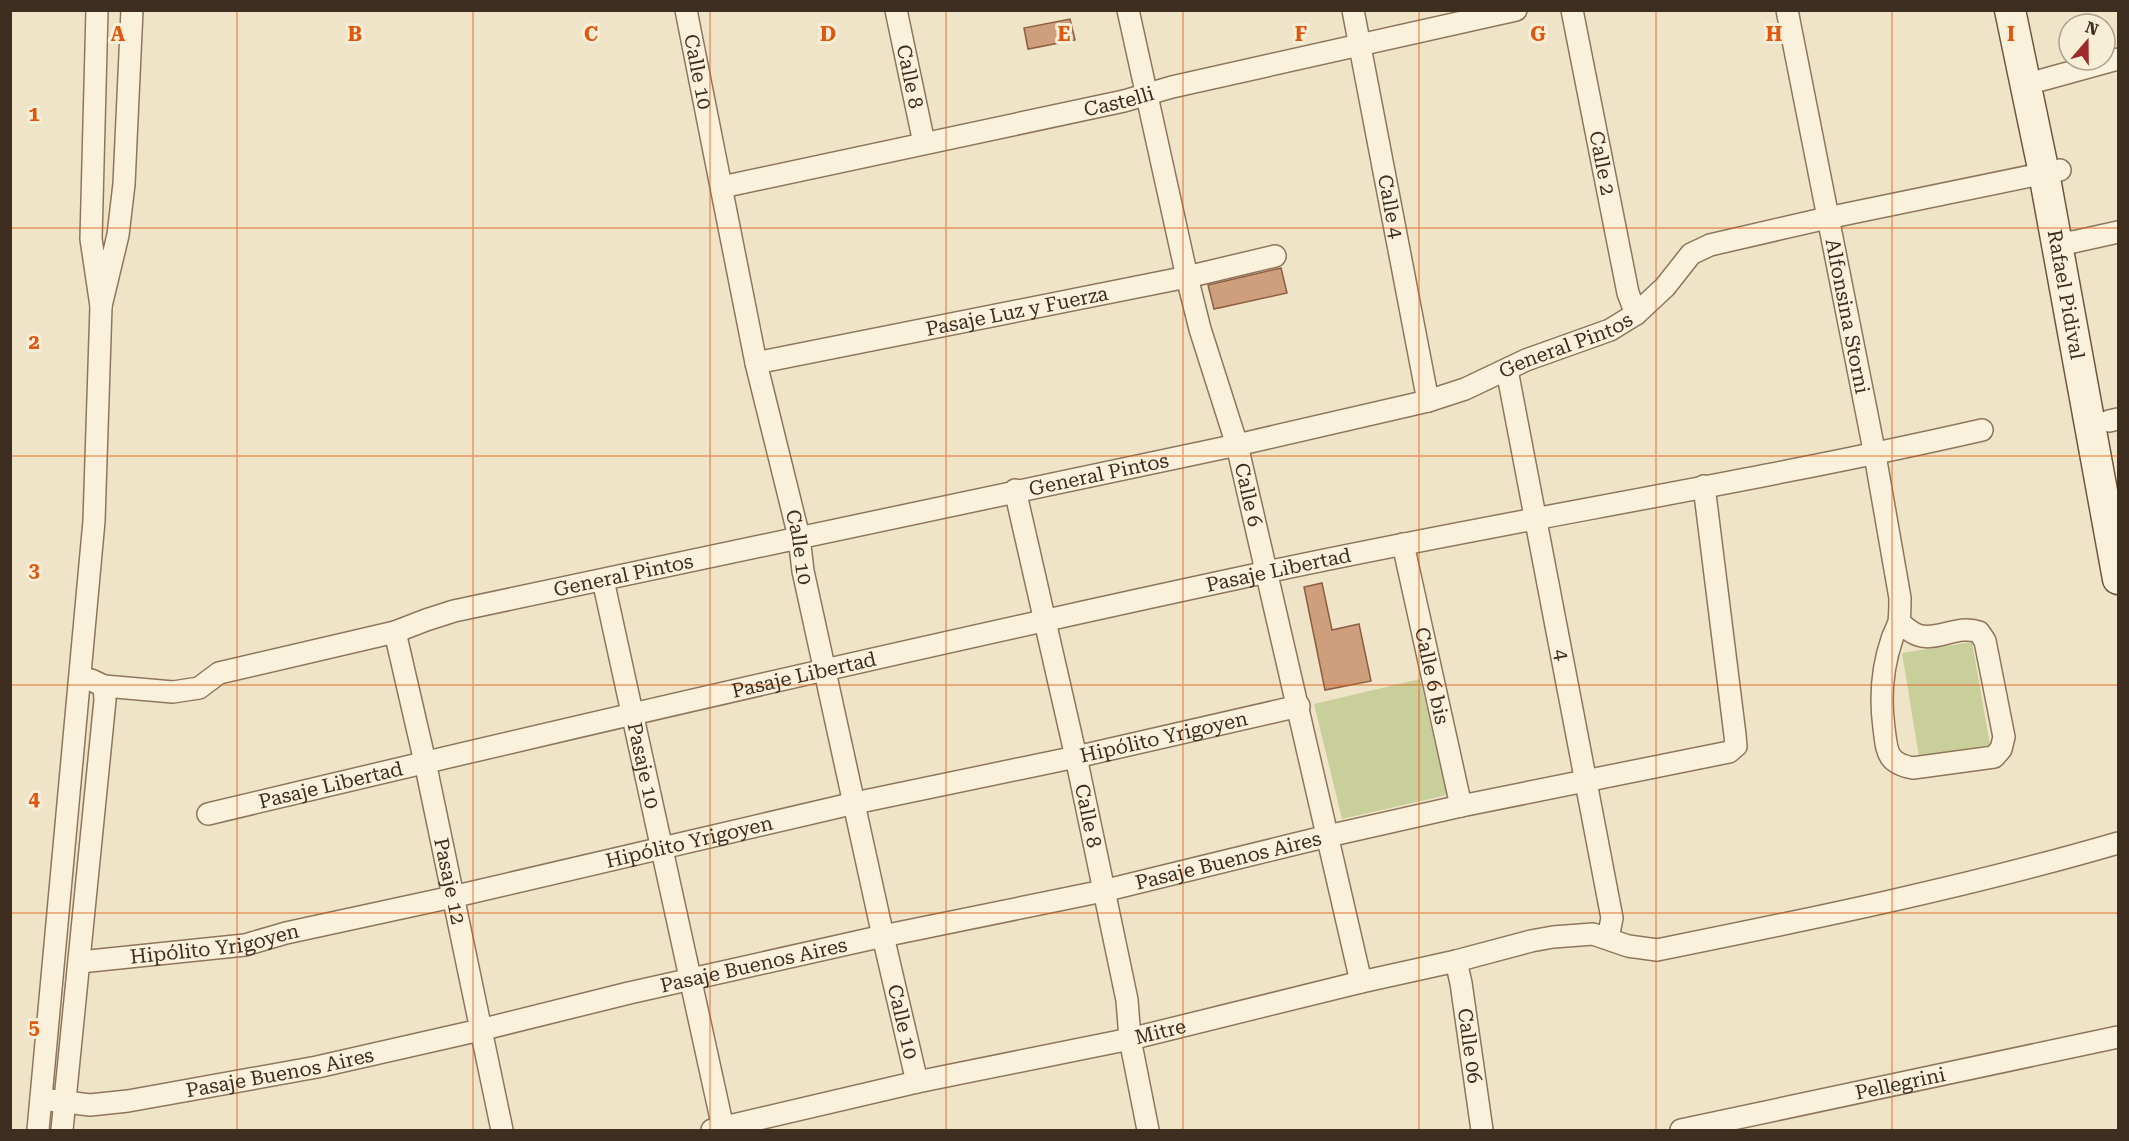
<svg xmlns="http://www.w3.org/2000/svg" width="2129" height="1141" viewBox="0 0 2129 1141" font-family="'Roboto Serif',serif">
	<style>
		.green { fill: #c9cf9b }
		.building { fill: #cf9f7d; stroke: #8d5f41; stroke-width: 1.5 }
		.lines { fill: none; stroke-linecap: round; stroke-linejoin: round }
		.street-casing { stroke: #8d765c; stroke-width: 24 }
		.secondary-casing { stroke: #6f573f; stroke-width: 33 }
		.street { stroke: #faf1dc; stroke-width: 21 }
		.secondary { stroke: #faf1dc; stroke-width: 30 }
		.grid { fill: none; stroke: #df570d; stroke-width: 1.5; stroke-opacity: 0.55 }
		.labels { text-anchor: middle; stroke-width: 6; stroke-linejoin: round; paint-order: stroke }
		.street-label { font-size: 20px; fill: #3d2e20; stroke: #f7eed8 }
		.grid-label { font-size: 20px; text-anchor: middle; font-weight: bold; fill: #df570d; stroke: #f7eed8; stroke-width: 6; stroke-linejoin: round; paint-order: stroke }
	</style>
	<rect width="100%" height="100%" fill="#f0e4c8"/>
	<!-- green -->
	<path class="green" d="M1972,642l18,103 -71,12 -17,-104z
		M1420,679l27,116 -105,24 -28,-115z"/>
	<!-- building -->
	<path class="building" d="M1070,19l5,21 -47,9 -4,-21z
		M1281,268l6,25 -73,16 -6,-24z
		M1322,583l10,47 27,-6 12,57 -46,9 -21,-103z"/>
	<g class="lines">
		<!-- street casing -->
		<g class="street-casing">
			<g id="street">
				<path d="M97,10l-6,229 10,67 17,-71 6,-51 8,-174"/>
				<path id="s1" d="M686,10l70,353 43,174 4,34 80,365 34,146"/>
				<path id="s2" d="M896,10l28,133"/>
				<path id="s3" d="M1128,10l59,267 13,52 37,116 124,537"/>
				<path id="s4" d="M1353,10l75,391"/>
				<path id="s5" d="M1572,10l56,283 8,21"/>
				<path id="s6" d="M1787,10l88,445 25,143c0,8 0,16 -1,24 -2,6 -5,11 -7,17 -10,29 -12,59 -8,89 3,23 2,35 29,40l81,-11 7,-8 3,-12 -19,-96 -6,-9c-21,-8 -43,10 -61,3 -7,-2 -13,-8 -19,-13"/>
				<path d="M2042,80l76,-21"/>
				<path id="s7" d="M722,187l402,-86 48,-14 344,-77"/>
				<path d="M2056,241l17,1 45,-10"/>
				<path id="s8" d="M756,363l431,-86 88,-21"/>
				<path id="s9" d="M1507,370l105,548 -4,20"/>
				<path d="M2109,421l9,-2"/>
				<path id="s10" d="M1015,490l61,267 51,243 3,39 18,91"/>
				<path id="s11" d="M1403,544l58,262"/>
				<path id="s12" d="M603,580l120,548"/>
				<path id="s13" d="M395,632l30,130 77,368"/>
				<path id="s14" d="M104,686l69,6 26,-4 20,-15 176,-41 31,-12 28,-9 783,-166 191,-44 37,-12 61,-29 84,-30 26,-16 29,-27 26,-33 19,-9 117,-27 233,-48"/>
				<path id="s15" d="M208,814c352,-84 705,-166 1059,-242 237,-51 478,-88 715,-142"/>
				<path id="s16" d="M1456,961l5,22 21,147"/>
				<path id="s17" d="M80,962l165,-17 41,-12 166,-36 403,-94 221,-46 223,-51"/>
				<path id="s18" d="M41,1099l49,6 38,-4 189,-34 163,-37 149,-37 254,-57 220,-45 225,-55 133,-30 268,-54 7,-6 -1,-11 -31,-249"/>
				<path d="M38,1130l56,-609 7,-215"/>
				<path d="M62,1130l43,-430 -1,-14 -13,-6"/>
				<path id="s19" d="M712,1130l205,-48 213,-43 231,-57 95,-21 75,-20 22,-4 40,-3 35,12 29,4c154,-31 310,-63 461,-107"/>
				<path id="s20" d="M1681,1130l437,-93"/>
			</g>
		</g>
		<!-- secondary casing -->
		<g class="secondary-casing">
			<g id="secondary">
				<path id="s21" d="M2010,10l34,163 74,406"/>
			</g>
		</g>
		<!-- street -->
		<use href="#street" class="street"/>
		<!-- secondary -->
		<use href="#secondary" class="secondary"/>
	</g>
	<!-- grid -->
	<path class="grid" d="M237,10v1120M473,10v1120M710,10v1120M946,10v1120M1183,10v1120M1419,10v1120M1656,10v1120M1892,10v1120M10,228h2108M10,456h2108M10,685h2108M10,913h2108"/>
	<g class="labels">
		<!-- street labels -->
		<g class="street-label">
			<text dy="7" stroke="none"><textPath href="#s1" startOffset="63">Calle 10</textPath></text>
			<text dy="7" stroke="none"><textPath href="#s2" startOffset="68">Calle 8</textPath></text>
			<text dy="7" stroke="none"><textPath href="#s7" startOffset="406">Castelli</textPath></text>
			<text dy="7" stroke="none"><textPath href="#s5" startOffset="156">Calle 2</textPath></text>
			<text dy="7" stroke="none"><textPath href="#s4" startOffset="200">Calle 4</textPath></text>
			<text dy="7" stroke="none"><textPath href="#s21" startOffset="290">Rafael Pidival</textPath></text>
			<text dy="7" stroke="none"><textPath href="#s8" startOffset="266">Pasaje Luz y Fuerza</textPath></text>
			<text dy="7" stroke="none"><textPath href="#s6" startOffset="312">Alfonsina Storni</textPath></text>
			<text dy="7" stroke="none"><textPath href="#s14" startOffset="1509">General Pintos</textPath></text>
			<text dy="7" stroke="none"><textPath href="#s14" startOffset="1023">General Pintos</textPath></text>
			<text dy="7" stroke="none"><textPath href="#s3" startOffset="500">Calle 6</textPath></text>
			<text dy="7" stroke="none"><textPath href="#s1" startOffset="549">Calle 10</textPath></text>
			<text dy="7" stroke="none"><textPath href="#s15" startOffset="1098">Pasaje Libertad</textPath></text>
			<text dy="7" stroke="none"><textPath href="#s14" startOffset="537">General Pintos</textPath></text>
			<text dy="7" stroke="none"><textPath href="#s9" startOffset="290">4</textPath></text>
			<text dy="7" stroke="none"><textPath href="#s15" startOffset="612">Pasaje Libertad</textPath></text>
			<text dy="7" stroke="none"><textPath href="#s11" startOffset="135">Calle 6 bis</textPath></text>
			<text dy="7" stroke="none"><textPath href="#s17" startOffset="1108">Hipólito Yrigoyen</textPath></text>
			<text dy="7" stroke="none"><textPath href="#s12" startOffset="190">Pasaje 10</textPath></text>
			<text dy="7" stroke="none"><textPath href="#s15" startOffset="126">Pasaje Libertad</textPath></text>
			<text dy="7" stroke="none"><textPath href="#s10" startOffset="334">Calle 8</textPath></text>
			<text dy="7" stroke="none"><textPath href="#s17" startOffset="622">Hipólito Yrigoyen</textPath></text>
			<text dy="7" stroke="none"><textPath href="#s18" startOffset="1214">Pasaje Buenos Aires</textPath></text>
			<text dy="7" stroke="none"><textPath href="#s13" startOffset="255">Pasaje 12</textPath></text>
			<text dy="7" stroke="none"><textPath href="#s17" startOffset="136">Hipólito Yrigoyen</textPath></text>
			<text dy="7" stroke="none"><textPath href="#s18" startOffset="728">Pasaje Buenos Aires</textPath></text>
			<text dy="7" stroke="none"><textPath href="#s1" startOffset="1035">Calle 10</textPath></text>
			<text dy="7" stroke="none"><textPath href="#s19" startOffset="459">Mitre</textPath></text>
			<text dy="7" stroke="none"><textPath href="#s16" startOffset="86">Calle 06</textPath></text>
			<text dy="7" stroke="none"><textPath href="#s18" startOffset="242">Pasaje Buenos Aires</textPath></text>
			<text dy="7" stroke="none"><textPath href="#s20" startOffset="224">Pellegrini</textPath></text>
		</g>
	</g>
	<g class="grid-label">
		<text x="118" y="41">A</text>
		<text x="355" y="41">B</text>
		<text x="591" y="41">C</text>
		<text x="828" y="41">D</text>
		<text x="1064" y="41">E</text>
		<text x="1301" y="41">F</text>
		<text x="1538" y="41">G</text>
		<text x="1774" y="41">H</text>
		<text x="2011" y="41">I</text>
		<text x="34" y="121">1</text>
		<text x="34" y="349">2</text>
		<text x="34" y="577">3</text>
		<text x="34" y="806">4</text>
		<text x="34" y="1034">5</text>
	</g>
	<!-- border -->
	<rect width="2129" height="1141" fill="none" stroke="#3d2e20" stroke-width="24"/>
	<!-- north arrow -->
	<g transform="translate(2087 42) rotate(20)"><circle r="28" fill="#f7eed8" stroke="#ada18e" stroke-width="1.5"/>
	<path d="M0-4.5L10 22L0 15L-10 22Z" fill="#9e2a2b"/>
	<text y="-9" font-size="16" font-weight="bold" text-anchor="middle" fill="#3d2e20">N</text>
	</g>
</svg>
